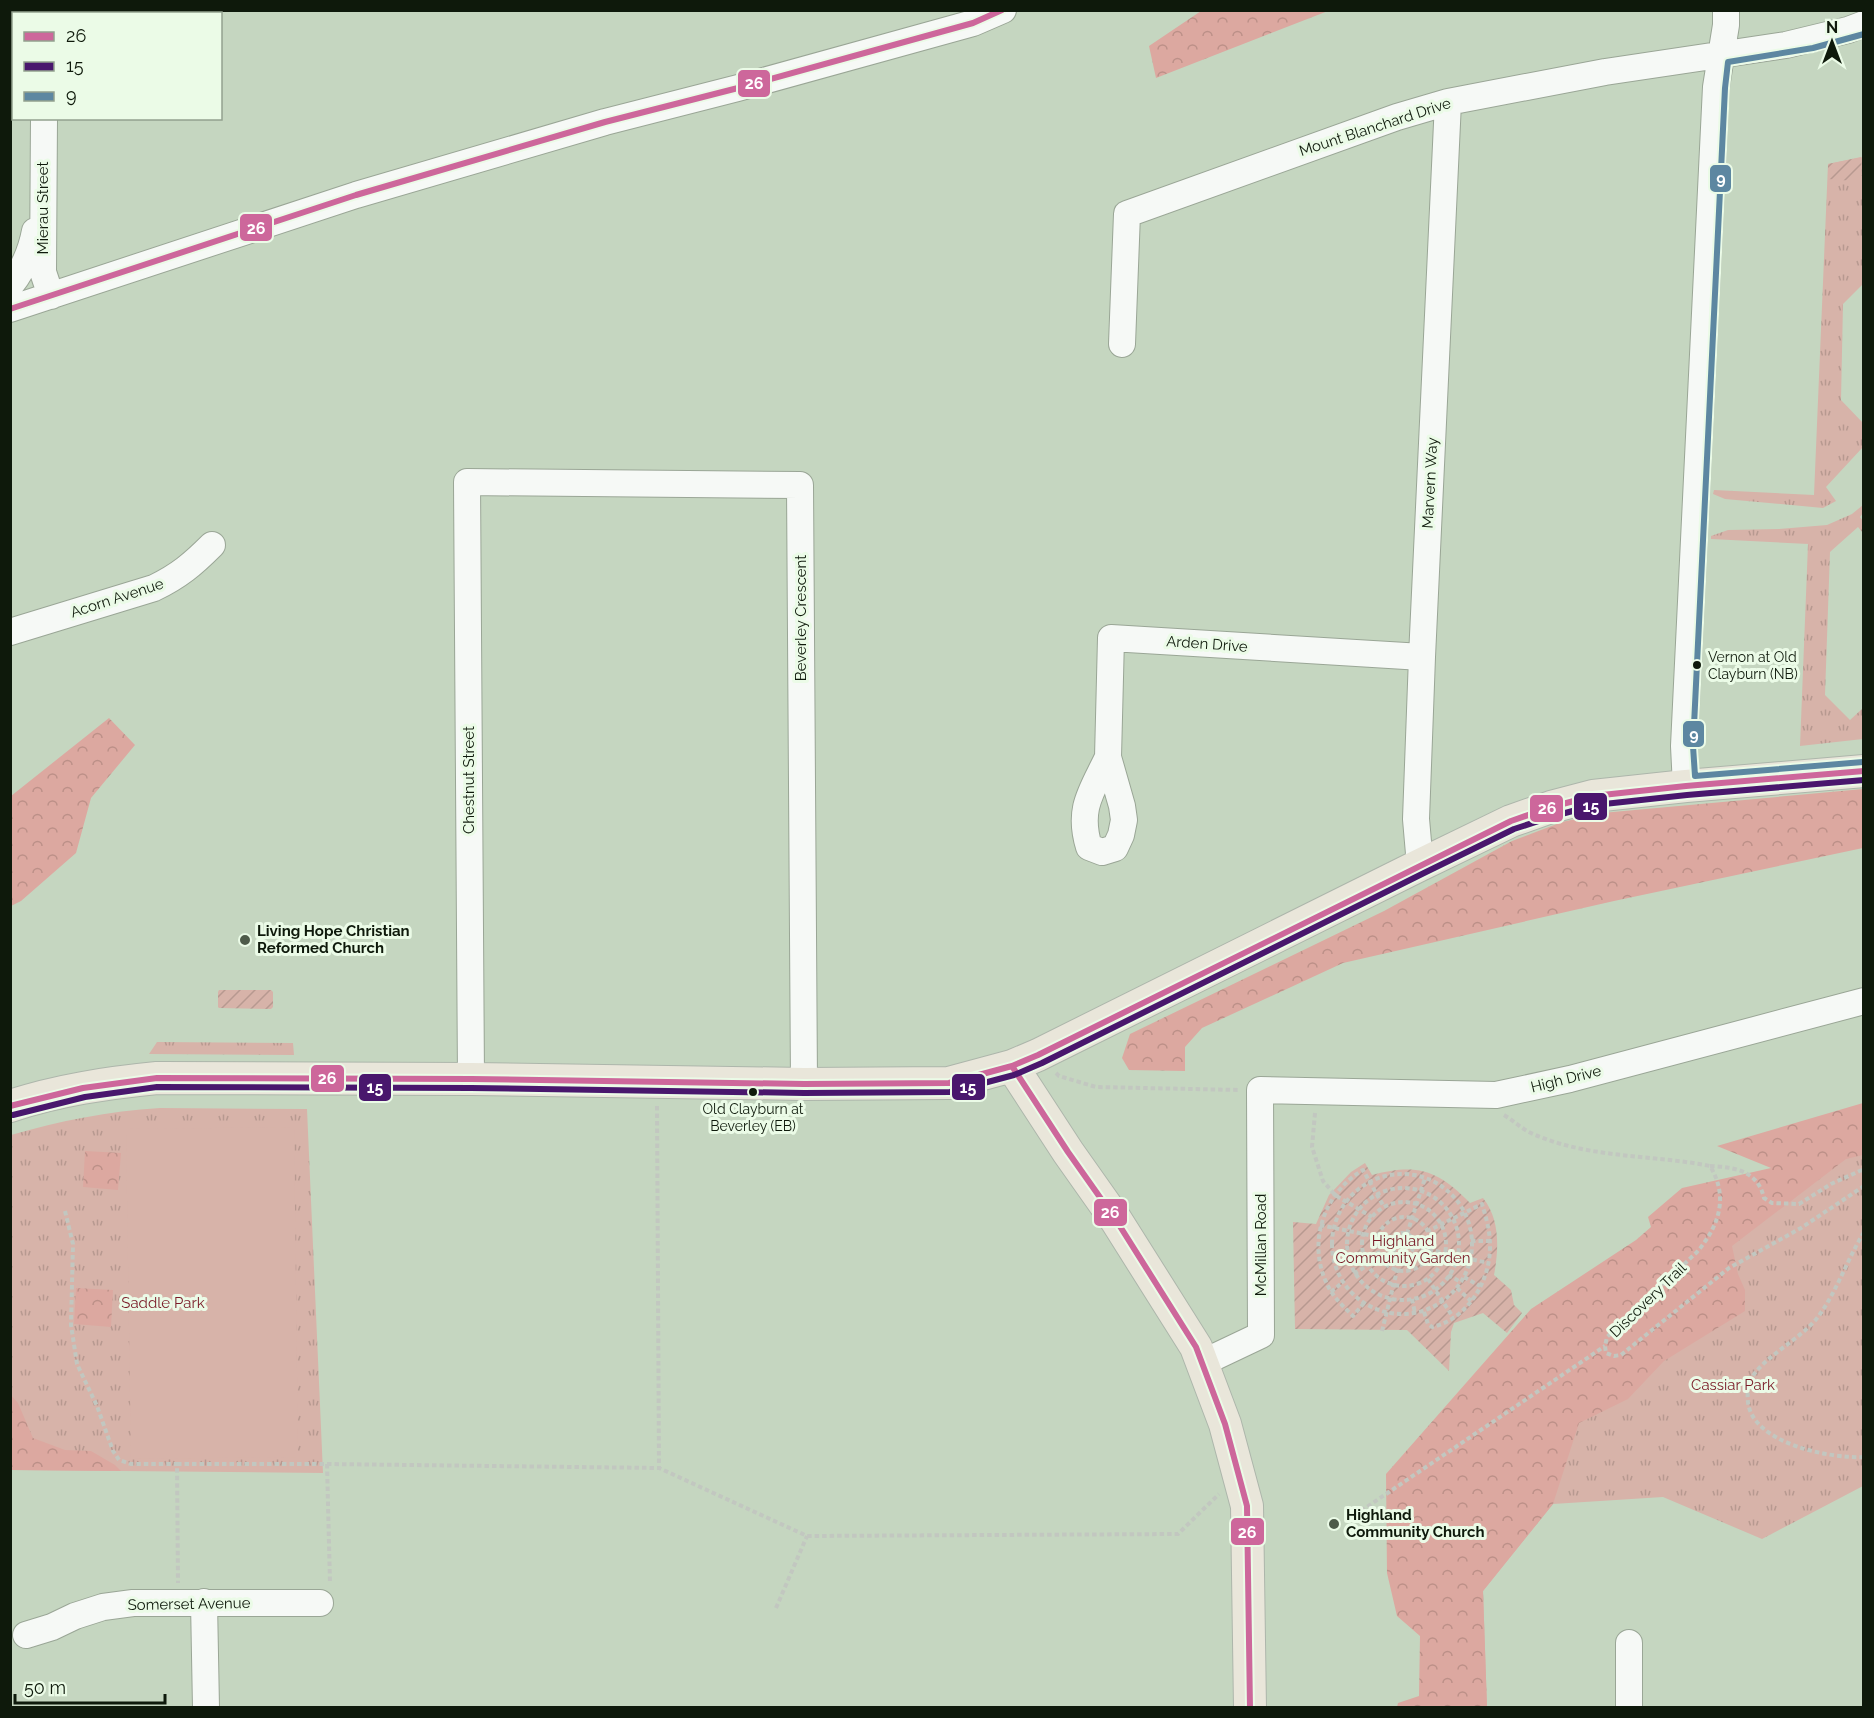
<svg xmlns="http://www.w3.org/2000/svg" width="1874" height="1718" viewBox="0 0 1874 1718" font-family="Raleway,sans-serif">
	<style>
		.grass { fill: url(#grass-tufts) }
		.forest { fill: url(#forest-crowns) }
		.garden { fill: url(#garden-furrows) }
		.pitch { fill: #d7b3a9 }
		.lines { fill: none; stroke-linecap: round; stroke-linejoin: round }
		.minor-casing { stroke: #9aa696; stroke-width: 28 }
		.major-casing { stroke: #adb6ab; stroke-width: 34 }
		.path { stroke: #c2c7c0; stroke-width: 4; stroke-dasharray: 4.5 3; stroke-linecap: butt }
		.minor { stroke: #f6f9f6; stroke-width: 26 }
		.major { stroke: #e9e6da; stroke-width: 32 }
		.bus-1-casing { stroke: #ebfbe7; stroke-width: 10 }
		.bus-2-casing { stroke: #ebfbe7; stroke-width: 10 }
		.bus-3-casing { stroke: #ebfbe7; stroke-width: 10 }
		.bus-1 { stroke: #cd679b; stroke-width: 6 }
		.bus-2 { stroke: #49176d; stroke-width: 6 }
		.bus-3 { stroke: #5d87a1; stroke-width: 6 }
		.bus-dot { fill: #0e190b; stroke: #ebfbe7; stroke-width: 2 }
		.poi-dot { fill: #4e5b4a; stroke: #ebfbe7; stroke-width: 2 }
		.labels { text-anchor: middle; stroke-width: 6; stroke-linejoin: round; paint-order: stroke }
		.bus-label { font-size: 14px; fill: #0e190b; stroke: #ebfbe7; text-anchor: start }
		.street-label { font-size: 15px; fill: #0e190b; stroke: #ebfbe7 }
		.poi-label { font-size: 15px; font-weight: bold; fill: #0e190b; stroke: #ebfbe7; text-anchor: start }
		.park-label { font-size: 15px; fill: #7a1b27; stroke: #ebfbe7 }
		.line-badge { stroke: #ebfbe7; stroke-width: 2 }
		.badge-label { font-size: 16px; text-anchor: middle; font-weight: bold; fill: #fff }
	</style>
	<defs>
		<pattern id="grass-tufts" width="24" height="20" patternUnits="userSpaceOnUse" patternTransform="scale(1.5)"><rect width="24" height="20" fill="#d7b3a9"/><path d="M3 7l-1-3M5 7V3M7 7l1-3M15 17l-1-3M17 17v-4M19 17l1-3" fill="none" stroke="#b79990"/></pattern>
		<pattern id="forest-crowns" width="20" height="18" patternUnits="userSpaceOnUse" patternTransform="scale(1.5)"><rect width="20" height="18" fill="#dca8a0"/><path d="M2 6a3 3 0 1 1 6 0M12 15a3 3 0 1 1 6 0" fill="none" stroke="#bc9088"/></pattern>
		<pattern id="garden-furrows" width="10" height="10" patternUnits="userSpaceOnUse" patternTransform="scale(1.5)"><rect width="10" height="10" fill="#d7b3a9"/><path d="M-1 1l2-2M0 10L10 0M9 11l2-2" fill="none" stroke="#b79990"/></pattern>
	</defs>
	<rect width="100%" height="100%" fill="#c5d6c0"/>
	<!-- grass -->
	<path class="grass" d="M1863,157v127l-20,20 -2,96 22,23v24l-37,40 10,14 -13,7 -98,-9 -12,-5 1,-4 100,5 14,-331z
		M1863,505v8l-3,4 3,4v12l-5,-6 -28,25 -5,143 25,25 13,-12v31l-63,7 8,-202 -97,-5v-3l17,-6 51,-1 48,-4 25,-11z
		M157,1042l136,1 1,12 -145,-1z
		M160,1108l147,1 16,364 -312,-3v-335c49,-14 97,-24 149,-27z
		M1863,1138v348l-101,53 -99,-42 -110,7 -70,87 4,116 -58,1 -1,-230z"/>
	<!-- forest -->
	<path class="forest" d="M1201,11v-1l127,1 -172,67 -7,-32z
		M109,718l26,27 -44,53 -15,55 -55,48 -10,5v-110z
		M1863,789v59l-249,53 -271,62 -141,65 -17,19v24l-56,-1 -7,-12 8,-24 254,-123 128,-70 50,-19 40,-9z
		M1863,1103v52l-17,4 -114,87 6,28 7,16v21l-81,50 -36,38 -49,24 -26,81 -70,87 4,116h-90l1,-4 21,-7 1,-60 -23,-20 -10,-43 -1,-99 145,-165 105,-69 15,-13 -3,-10 34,-29 89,-20 -54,-22z
		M85,1151l36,2 -3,37 -35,-3z
		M76,1288l37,2 -2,37 -37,-3z
		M10,1394l8,9 15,35 32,12 26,1 24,14 6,6 -110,-1z"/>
	<!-- garden -->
	<path class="garden" d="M1861,157l1,18 -8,6 -26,-2v-15z
		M219,990h52l2,2v15l-2,2 -52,-1 -1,-1v-15z
		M1365,1163l7,12c45,-12 66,-5 98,28l13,-5c17,21 16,51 11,77l17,15 3,15 8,8 -15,20 -24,-20 -29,10 -3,9 -2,39 -42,-41 -112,-1 -2,-107 23,2 13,-29 22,-23z"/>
	<!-- pitch -->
	<path class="pitch" d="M294,1127l4,330 -167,2 -5,-330z"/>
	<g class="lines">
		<!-- minor casing -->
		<g class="minor-casing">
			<path id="minor" d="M44,14v-4
				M44,118l-1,154 8,24
				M10,286c14,-17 21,-34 25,-55
				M10,309l346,-114 249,-73 133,-34 235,-65 30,-13
				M1122,344l5,-130 270,-97 51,-15 157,-30 181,-27 62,-15 16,-6
				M10,632l144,-44c25,-12 39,-24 58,-43
				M1108,757c-16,34 -31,51 -19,90l13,5 13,-4 6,-13 3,-15 -2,-14 -14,-49 3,-119 311,19
				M1686,786l-2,-40 32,-659 10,-62v-15
				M1420,865l-4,-46 6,-162 26,-555
				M471,1079l-4,-597 333,3 4,599
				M1202,1363l59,-28 -1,-245 236,5 74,-16 294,-78
				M204,1602l2,106
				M26,1635l26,-8 23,-11 28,-9 30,-4h187
				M1629,1708v-65"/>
		</g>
		<!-- major casing -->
		<g class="major-casing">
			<path id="major" d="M1012,1066l56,86 48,68 80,127 29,77 22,82 3,202
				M10,1106c49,-16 97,-23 147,-28l314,1 333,5 145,-1 63,-17 26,-11 382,-190 91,-44 40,-14 42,-11 93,-10 178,-15"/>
		</g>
		<!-- path -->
		<path class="path" d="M1056,1073l3,3 37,11 144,3
			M657,1106l2,362
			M1315,1113l-3,34 11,34 12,14 37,22
			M1504,1115c10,6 18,14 27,18 57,26 119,21 179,33 19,31 9,60 -13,86l-90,85 -2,9 1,7 8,3 7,-1 108,-87 72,-40 63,-42
			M752,1118l1,8
			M1710,1166c25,1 48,5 54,32l8,5 27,1 32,-20 33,-15
			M1332 1244a70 70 0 1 1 140 0a70 70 0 1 1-140 0Z
			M1347 1244a56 56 0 1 1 112 0a56 56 0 1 1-112 0Z
			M1362 1244a42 42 0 1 1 84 0a42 42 0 1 1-84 0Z
			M65,1211l8,33 -2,81 6,39 20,42 16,45 6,9 12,4h46l1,119
			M1377 1244a27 27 0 1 1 54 0a27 27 0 1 1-54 0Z
			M1320,1225l73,15
			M1864,1232c-17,28 -27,59 -46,85 -17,22 -55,40 -67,62 -3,7 -4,15 -3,23 4,41 82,57 116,55
			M1392 1244a11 11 0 1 1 22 0a11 11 0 1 1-22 0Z
			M1407,1234l18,-56
			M1471,1241h18
			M1414,1246l74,17
			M1354,1274l26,-17
			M1448,1275l13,7
			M1464,1277l16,9
			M1428,1279l25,38
			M1457,1288l14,13
			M1331,1292l12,-10
			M1412,1299l3,14
			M1364,1303l-11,13c-9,-9 -18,-17 -24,-28 -23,-42 -7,-94 34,-118l21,37
			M1424,1312l4,12 4,3c36,-8 59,-47 58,-82 0,-14 -4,-28 -8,-41l-54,27
			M1382,1331l19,-76
			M177,1464h150l332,4 148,68 371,-2 41,-40
			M327,1464l3,119
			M1355,1515l250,-169
			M776,1608l31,-72"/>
		<!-- minor -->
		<use href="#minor" class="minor"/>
		<!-- major -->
		<use href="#major" class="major"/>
		<!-- bus-1 casing -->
		<g class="bus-1-casing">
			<path id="bus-1" d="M10,309l346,-114 249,-73 133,-34 235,-65 29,-13
				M1012,1066l56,86 48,68 80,127 29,77 22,82 3,202
				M10,1106l73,-18 74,-10 314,1 333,5 145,-1 63,-17 26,-11 473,-234 40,-14 42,-11 93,-10 178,-15"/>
		</g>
		<!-- bus-2 casing -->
		<g class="bus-2-casing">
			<path id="bus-2" d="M13,1115l72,-18 72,-10 314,1 333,5 146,-1 64,-17 28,-12 382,-190 90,-44 40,-13 41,-11 92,-10 177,-15"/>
		</g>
		<!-- bus-3 casing -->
		<g class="bus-3-casing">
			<path id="bus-3" d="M1863,762l-168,14 -2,-30 32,-658 3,-26 85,-14 51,-14"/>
		</g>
		<!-- bus-1 -->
		<use href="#bus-1" class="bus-1"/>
		<!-- bus-2 -->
		<use href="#bus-2" class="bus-2"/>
		<!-- bus-3 -->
		<use href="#bus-3" class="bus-3"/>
	</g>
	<!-- markers -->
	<g class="bus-dot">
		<circle cx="1697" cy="665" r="5"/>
		<circle cx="753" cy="1092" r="5"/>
	</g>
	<g class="poi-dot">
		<circle cx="245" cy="940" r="6"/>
		<circle cx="1334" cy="1524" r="6"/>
	</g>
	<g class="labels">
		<!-- bus labels -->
		<g class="bus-label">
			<text x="1708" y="662">Vernon at Old<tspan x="1708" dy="17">Clayburn (NB)</tspan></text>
			<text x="753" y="1114" text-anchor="middle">Old Clayburn at<tspan x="753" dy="17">Beverley (EB)</tspan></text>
		</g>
		<!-- street labels -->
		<g class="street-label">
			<text transform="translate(1375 127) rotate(-18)" y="5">Mount Blanchard Drive</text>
			<text transform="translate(43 208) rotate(-90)" y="5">Mierau Street</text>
			<text transform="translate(1430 483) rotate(-87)" y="5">Marvern Way</text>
			<text transform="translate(117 598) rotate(-18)" y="5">Acorn Avenue</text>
			<text transform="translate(801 618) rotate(-90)" y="5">Beverley Crescent</text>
			<text transform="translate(1207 644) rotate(4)" y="5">Arden Drive</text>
			<text transform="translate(469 780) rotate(-90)" y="5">Chestnut Street</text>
			<text transform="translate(1566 1079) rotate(-14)" y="5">High Drive</text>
			<text transform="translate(1261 1245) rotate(-90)" y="5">McMillan Road</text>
			<text transform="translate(1648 1300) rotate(-44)" y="5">Discovery Trail</text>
			<text transform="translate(189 1604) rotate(-1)" y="5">Somerset Avenue</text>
		</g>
		<!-- poi labels -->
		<g class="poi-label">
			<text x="257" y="936">Living Hope Christian<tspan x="257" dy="17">Reformed Church</tspan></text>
			<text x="1346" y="1520">Highland<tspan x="1346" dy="17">Community Church</tspan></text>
		</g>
		<!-- park labels -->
		<g class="park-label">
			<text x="1403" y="1246">Highland<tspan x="1403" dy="17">Community Garden</tspan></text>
			<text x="163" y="1308">Saddle Park</text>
			<text x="1733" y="1390">Cassiar Park</text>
		</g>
	</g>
	<g class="line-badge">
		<rect x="737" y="69" width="34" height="29" rx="6" fill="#cd679b"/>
		<rect x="1709" y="164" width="23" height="29" rx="6" fill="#5d87a1"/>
		<rect x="239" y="213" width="34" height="29" rx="6" fill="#cd679b"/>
		<rect x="1682" y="720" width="23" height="28" rx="6" fill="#5d87a1"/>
		<rect x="1573" y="792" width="35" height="29" rx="6" fill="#49176d"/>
		<rect x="1529" y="794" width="35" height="29" rx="6" fill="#cd679b"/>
		<rect x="310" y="1064" width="35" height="29" rx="6" fill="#cd679b"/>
		<rect x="951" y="1073" width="35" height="28" rx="6" fill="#49176d"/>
		<rect x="358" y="1073" width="34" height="29" rx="6" fill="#49176d"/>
		<rect x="1093" y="1198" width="35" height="29" rx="6" fill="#cd679b"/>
		<rect x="1230" y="1517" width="35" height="29" rx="6" fill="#cd679b"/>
	</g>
	<g class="badge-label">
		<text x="754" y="89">26</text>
		<text x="1721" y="184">9</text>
		<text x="256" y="234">26</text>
		<text x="1694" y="740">9</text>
		<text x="1591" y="812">15</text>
		<text x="1547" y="814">26</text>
		<text x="327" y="1084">26</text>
		<text x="968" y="1093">15</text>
		<text x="375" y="1093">15</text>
		<text x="1110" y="1218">26</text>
		<text x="1247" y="1538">26</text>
	</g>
	<!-- border -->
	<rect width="1874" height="1718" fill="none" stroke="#0e190b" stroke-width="24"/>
	<!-- legend -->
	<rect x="12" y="12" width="210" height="108" fill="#ebfbe7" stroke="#93a18f" stroke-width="1.5"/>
	<rect x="24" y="32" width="30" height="9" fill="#cd679b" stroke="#93a18f" stroke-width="1.5"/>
	<text x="66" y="42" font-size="18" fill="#0e190b">26</text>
	<rect x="24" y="62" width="30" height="9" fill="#49176d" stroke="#93a18f" stroke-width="1.5"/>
	<text x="66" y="72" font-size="18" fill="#0e190b">15</text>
	<rect x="24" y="92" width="30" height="9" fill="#5d87a1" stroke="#93a18f" stroke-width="1.5"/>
	<text x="66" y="102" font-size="18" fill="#0e190b">9</text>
	<!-- north arrow -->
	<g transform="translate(1832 42)" stroke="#ebfbe7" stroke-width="4.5" paint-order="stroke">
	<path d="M0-4.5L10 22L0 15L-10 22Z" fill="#0e190b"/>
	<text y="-9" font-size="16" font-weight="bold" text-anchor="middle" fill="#0e190b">N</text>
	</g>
	<!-- scale -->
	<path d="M15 1694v9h150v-9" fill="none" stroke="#0e190b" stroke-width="3"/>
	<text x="24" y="1694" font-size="18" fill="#0e190b" stroke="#ebfbe7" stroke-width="4.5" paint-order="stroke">50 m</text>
</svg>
